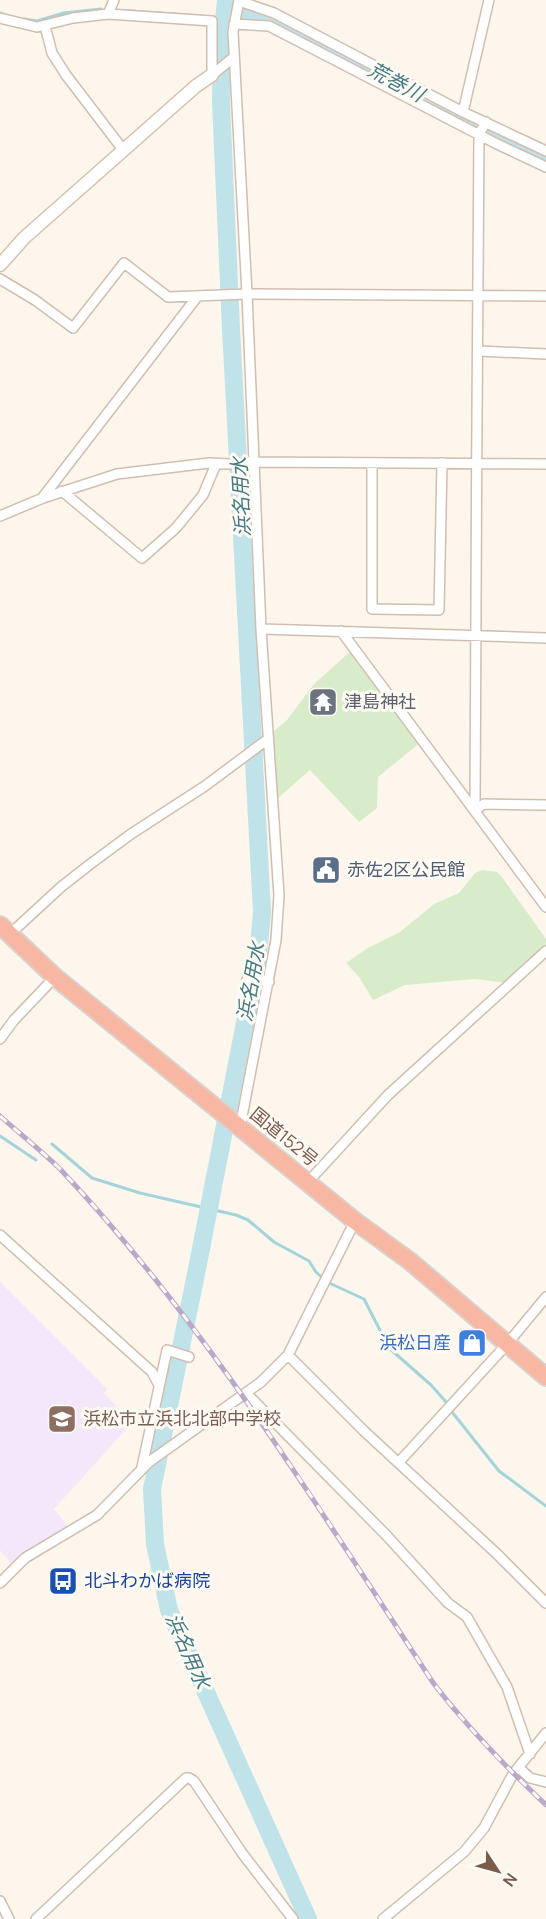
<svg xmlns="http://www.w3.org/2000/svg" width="546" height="1919" viewBox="0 0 546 1919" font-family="Manrope,'Noto Sans JP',sans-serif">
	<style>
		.education { fill: #f3e8fa }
		.green { fill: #d8ecc9 }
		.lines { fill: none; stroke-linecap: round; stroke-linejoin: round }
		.stream { stroke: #a5d3da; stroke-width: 3 }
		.river { stroke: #bfe3e8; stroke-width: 18 }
		.street-casing { stroke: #d1beb0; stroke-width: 12 }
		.secondary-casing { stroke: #d6c0b0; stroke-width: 15 }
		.highway-casing { stroke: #dad1cd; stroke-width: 20 }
		.street { stroke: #fff; stroke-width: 9 }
		.secondary { stroke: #fff; stroke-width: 12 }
		.highway { stroke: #f7b7a3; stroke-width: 16 }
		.rail-casing { stroke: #b9a8c9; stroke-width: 5 }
		.rail { stroke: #fffaf3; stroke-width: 3; stroke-dasharray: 9; stroke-linecap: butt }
		.labels { text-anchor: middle; stroke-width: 6; stroke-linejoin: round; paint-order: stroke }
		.worship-label { font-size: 18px; fill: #5b616d; stroke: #fffaf3; text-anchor: start }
		.service-label { font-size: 18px; fill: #4e5e75; stroke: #fffaf3; text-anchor: start }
		.street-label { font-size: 18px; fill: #7a5c4d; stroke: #fffaf3 }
		.shop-label { font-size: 18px; fill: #366cbe; stroke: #fffaf3; text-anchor: end }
		.education-label { font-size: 18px; fill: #785e54; stroke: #fffaf3; text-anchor: start }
		.transit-label { font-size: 18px; fill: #164399; stroke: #fffaf3; text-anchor: start }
		.water-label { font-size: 20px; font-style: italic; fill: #437c86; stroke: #fffaf3 }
	</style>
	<rect width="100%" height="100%" fill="#fdf6ec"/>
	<!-- education -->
	<path class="education" d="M0,1282l107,107 -3,4 16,17 -2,4 12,11 -76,84 14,18 -57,37 -11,-14z"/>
	<!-- green -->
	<path class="green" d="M352,650l70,91 -44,36 -1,31 -18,14 -49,-52 -32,28 -6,-65 15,-13 27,-36z
		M482,870l15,2 5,5 44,62v6l-38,38 -33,-4 -70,6 -32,15 -14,-23 -13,-14 22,-15 32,-16 34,-28 25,-11 16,-20z"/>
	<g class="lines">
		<!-- stream -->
		<path class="stream" d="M117,10l84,6
			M0,13l8,3
			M213,17l11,2
			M24,19l13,2 27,-8 37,-4
			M0,1136l36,24
			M52,1144l40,34 48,15 96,22 12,5 26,22 35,19 7,11 11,10 37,17 25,49 42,37 15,17
			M452,1412l47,59 47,35"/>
		<!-- river -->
		<path class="river" d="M226,0l-4,41 -1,62 10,226 31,583 -4,44 -60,308 -46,225 3,55 14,66 139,309
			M243,10l28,6 59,34 216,110"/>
		<!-- street casing -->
		<g class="street-casing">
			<path id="street" d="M239,0l-6,32 14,262 14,335 18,266 -3,45 -36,187
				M239,1l35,12 189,99 83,39
				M108,14l6,-14
				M0,18l37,9 36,-9 35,-4 104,7v54
				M234,24l35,2 228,118 49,23
				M45,26l7,27 14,22 58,76
				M212,75l22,-18
				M463,112l26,-112
				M486,122l-7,12c-2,225 -3,451 -4,676l9,-6 62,1
				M0,279l35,21 38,28 51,-65 44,34 79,-3 299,2
				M479,351l67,3
				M372,463v146l67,1 3,-147
				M62,491l80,67 34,-30 27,-33 13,-31
				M43,497l154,-200
				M0,516l43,-18 74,-24 92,-11 20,1 24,-2 293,2
				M261,629l285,9
				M341,631l205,276
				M10,934l51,-47 28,-22 42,-31 74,-48 63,-47
				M247,980h15l7,2
				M0,1039l14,-19 41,-43
				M308,1182l80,-87 158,-144
				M0,1235l152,137 7,13
				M288,1355l76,76 133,123 49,49
				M246,1393l141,143 61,67 19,14 40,70 23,67
				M399,1462l109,-119 38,-46
				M142,1467l25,-117 22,7
				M0,1583l25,-25 72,-43 52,-53 112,-80 27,-27 67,-134
				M519,1768l11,10 16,4
				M0,1901l9,18
				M36,1919l150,-141h3l5,3 48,72 51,66
				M383,1919l81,-67 20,-24 29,-54 33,-41"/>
		</g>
		<!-- secondary casing -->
		<g class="secondary-casing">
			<path id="secondary" d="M0,265l24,-27 172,-152 16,-11"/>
		</g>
		<!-- highway casing -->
		<g class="highway-casing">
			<path id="highway" d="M0,925l55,52 300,244 56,41 135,115"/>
		</g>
		<!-- street -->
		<use href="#street" class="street"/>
		<!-- secondary -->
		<use href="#secondary" class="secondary"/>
		<!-- highway -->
		<use href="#highway" class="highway"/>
		<!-- rail casing -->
		<g class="rail-casing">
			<path id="rail" d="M0,1116c20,18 42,35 61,54 146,155 257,338 373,514 34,44 72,83 112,121"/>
		</g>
		<!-- rail -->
		<use href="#rail" class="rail"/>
	</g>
	<!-- icons -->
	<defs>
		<g id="temple-square" transform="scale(1.5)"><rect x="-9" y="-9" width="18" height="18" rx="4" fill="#6b7280" stroke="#fffaf3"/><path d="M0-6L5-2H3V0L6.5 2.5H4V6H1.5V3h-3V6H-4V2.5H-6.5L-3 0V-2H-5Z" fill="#fff"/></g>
		<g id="civic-square" transform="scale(1.5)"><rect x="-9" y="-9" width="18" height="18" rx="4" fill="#5c6f8a" stroke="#fffaf3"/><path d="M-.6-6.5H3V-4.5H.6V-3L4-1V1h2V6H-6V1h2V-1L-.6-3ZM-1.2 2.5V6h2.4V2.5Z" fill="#fff"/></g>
		<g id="shop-square" transform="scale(1.5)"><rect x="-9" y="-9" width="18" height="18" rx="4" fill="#3f7fe0" stroke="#fffaf3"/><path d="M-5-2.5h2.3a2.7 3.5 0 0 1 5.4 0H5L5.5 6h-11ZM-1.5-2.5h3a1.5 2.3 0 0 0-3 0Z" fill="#fff"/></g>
		<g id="school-square" transform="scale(1.5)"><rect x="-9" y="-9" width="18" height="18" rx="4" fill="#8d6e63" stroke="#fffaf3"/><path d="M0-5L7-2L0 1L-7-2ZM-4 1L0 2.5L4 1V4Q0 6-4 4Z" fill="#fff"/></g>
		<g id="bus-square" transform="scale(1.5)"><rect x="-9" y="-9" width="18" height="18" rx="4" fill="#1a4fb4" stroke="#fffaf3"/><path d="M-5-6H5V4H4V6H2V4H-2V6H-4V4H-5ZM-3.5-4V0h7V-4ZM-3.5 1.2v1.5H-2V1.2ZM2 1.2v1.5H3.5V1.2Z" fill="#fff"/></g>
	</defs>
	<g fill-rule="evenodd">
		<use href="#temple-square" x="323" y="702"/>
		<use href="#civic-square" x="326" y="870"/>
		<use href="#shop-square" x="472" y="1343"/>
		<use href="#school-square" x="62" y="1419"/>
		<use href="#bus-square" x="63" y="1581"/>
	</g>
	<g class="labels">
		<!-- worship labels -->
		<g class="worship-label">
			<text x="344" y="708">津島神社</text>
		</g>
		<!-- service labels -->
		<g class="service-label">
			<text x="347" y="876">赤佐2区公民館</text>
		</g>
		<!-- street labels -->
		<g class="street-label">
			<text transform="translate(284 1137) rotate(39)" y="6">国道152号</text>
		</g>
		<!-- shop labels -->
		<g class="shop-label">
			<text x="451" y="1349">浜松日産</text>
		</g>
		<!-- education labels -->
		<g class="education-label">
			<text x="83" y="1425">浜松市立浜北北部中学校</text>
		</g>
		<!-- transit labels -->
		<g class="transit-label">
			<text x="84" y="1587">北斗わかば病院</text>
		</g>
		<!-- water labels -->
		<g class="water-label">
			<text transform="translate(396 82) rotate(28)" y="7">荒巻川</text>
			<text transform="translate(241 497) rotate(-93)" y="7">浜名用水</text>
			<text transform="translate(251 982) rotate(-80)" y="7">浜名用水</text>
			<text transform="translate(188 1651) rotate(66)" y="7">浜名用水</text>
		</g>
	</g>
	<!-- north arrow -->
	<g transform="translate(498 1871) rotate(126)" stroke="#fffaf3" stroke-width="4.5" paint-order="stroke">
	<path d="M0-4.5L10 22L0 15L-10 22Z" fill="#7a5c4d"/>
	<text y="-9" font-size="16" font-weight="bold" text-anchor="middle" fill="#7a5c4d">N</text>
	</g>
</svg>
